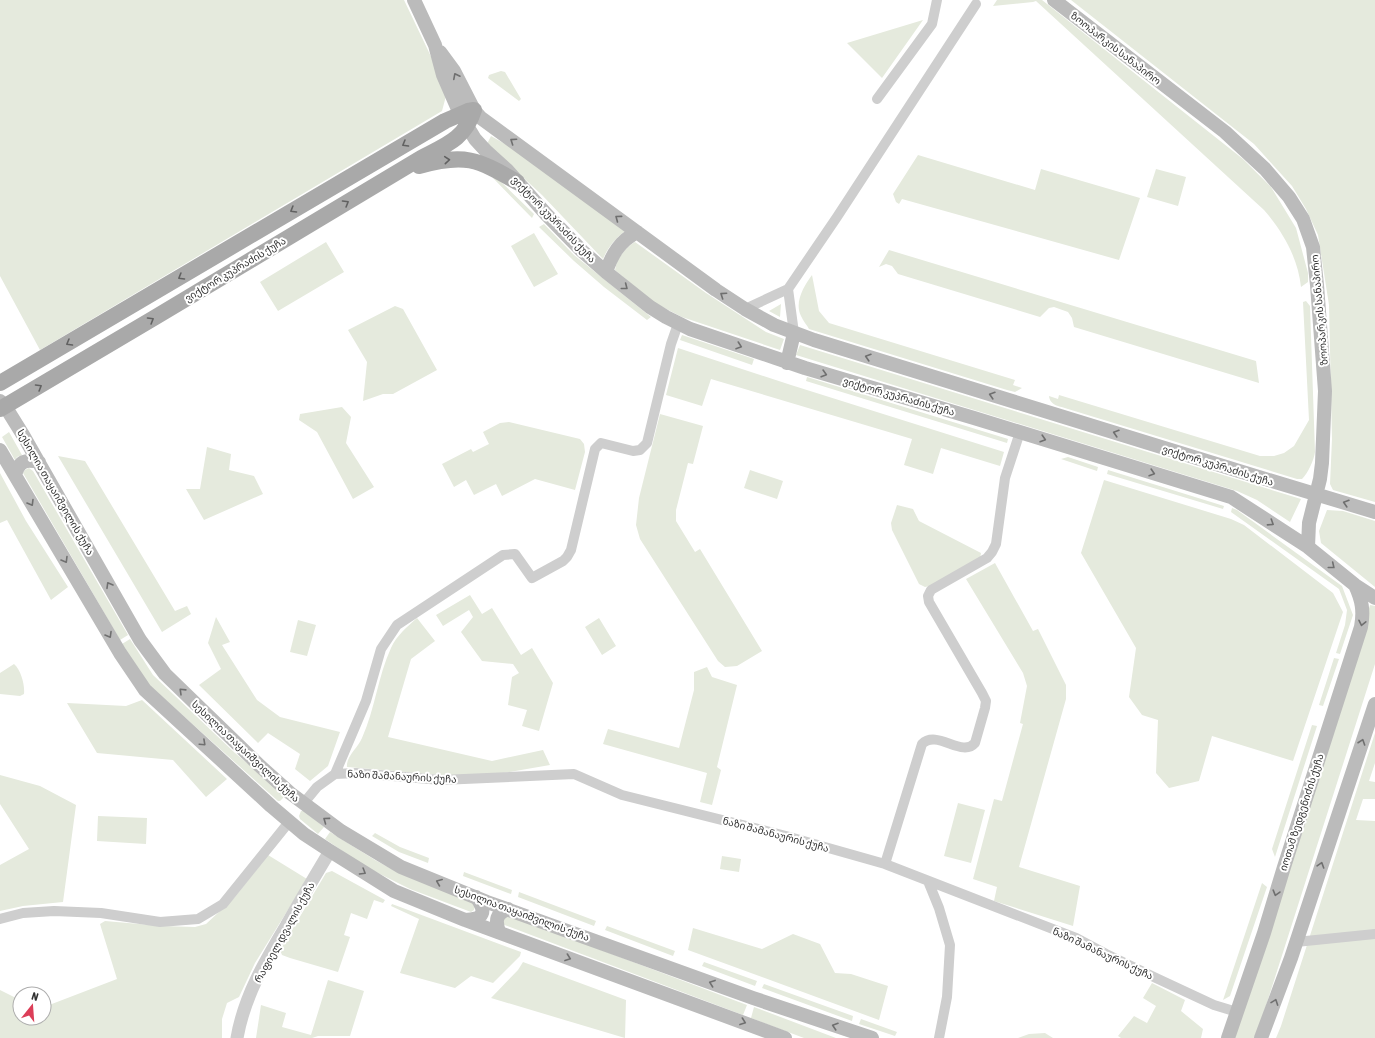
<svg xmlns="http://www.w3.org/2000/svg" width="1375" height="1038" viewBox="0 0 1375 1038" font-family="'Asap Condensed','Noto Sans Georgian',sans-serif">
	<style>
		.green { fill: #e5eadd }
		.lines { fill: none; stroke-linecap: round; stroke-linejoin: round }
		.minor { stroke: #cecece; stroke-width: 10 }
		.tertiary { stroke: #cecece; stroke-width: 13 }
		.secondary { stroke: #bbb; stroke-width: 14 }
		.primary { stroke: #a9a9a9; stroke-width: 16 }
		.oneway { stroke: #6f6f6f }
		.oneway2 { stroke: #616161 }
		.labels { text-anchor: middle; stroke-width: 4; stroke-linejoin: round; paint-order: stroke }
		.street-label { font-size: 10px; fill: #313131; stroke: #fff }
	</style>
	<rect width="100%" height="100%" fill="#fff"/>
	<!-- green -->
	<path class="green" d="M0,0h404l32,67 10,29 -4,15 -402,239 -40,-74z
		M997,0h45l201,159 28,28 25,41 12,45v9l-7,5c-3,-29 -18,-55 -37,-77l-228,-209 -3,1 -40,4z
		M1071,0h304v502l-42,-12 -3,-6 2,-45 -3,-134 -11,-70 -12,-26 -14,-23 -38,-42z
		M923,20l-41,58 -35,-35z
		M501,71l4,1 16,27 -2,2 -31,-23 1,-3z
		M491,136l25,14 109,81c-10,8 -17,16 -22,28l-61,-64 -55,-51z
		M918,155l117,35 6,-21 99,29 -21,62 -217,-61 -3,5 -3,-2 -3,-8z
		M1156,169l30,8 -8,29 -31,-9z
		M494,175l40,39 -2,4 -39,-40z
		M544,224l30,31 77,62 -4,3 -43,-33 -30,-26 -35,-34z
		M534,233l24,41 -24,13 -23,-41z
		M326,242l18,30 -66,39 -18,-29z
		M635,242l71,51 60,39 18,7 -4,11 -98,-33 -29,-15 -38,-32c2,-12 10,-22 20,-28z
		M889,250l367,111 3,22 -185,-56 -2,-9 -4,-6 -14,-5 -5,1 -9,9 -142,-43 -6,-8 -6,-2 -7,3z
		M812,275l7,36 10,12 186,57 -2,5 9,3 -7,4 -8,-2 -198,-61c-2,-4 -6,-8 -8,-13 -7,-14 3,-30 11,-41z
		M1306,301l4,5 5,146c-1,8 -7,21 -13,27h-5l-229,-70c-8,-3 -18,-3 -19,-13l9,3 1,-4 201,61h14l10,-3 10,-7 15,-26 -6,-118z
		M781,304l-1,13 -11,-6z
		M395,306l8,3 34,61 -44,24h-10l-20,7 4,-39 -19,-32z
		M682,335l72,24 -2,6 -72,-25z
		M800,345l501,154 -11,23 -33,-22 -20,-9 -441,-136z
		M678,348l113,37 213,67 -4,14 -59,-18 -8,26 -29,-9 8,-26 -201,-60 -9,27 -36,-11z
		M807,377l201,62 -1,4 -201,-62z
		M342,407l9,10 -5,26 28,44 -21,12 -36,-67 -18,-12 1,-6z
		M660,414l43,12 -10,38 -5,-1 -12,47v11l19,31 5,-3 62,102 -25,15 -12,1 -7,-6 -78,-122 -4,-14 3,-27z
		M509,422l71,17 4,5 1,8 -10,38 -40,-11 -33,17 -6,-12 -22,11 -8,-15 -12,7 -12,-23 29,-15 2,3 16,-8 -6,-12 17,-9z
		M9,432l13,23 -5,2 -2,3 -13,-23z
		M207,447l24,7 -2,16 25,6 9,18 -59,26 -18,-31h14z
		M58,456l27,5 90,150 12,-5 4,8 -29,18z
		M1068,457l30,10 -1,4 -36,-12z
		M29,468l4,3 95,164 -8,5 -97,-167 2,-3z
		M750,470l33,11 -6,18 -33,-11z
		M1108,470l116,36 -1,3 -116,-35z
		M0,473l26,48 42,66 -17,13 -44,-80 -7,3z
		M1104,480l127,39 13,6 89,68 10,19 -50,149 -81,-25 -13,45 -30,7 -13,-15 2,-53 -16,-5 -13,-18 7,-49 -55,-95z
		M897,505l16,4 6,12 62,32 -1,6 -50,27 -5,1 -6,-3 -27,-54 -1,-7z
		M1232,508l5,2 105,76 11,29 -13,39 -4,-1 9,-28 2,-15 -8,-21 -108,-77z
		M1327,510l16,1 32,10v66l-54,-44 -2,-12z
		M995,563l38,68 5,-2 28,56v14l-47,168 61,19 -7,40 -79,-25 3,-14 -24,-8 21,-80 8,2 21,-77 -3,-1 7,-37 -4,-13 -57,-94z
		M470,595l12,19 10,-6 29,47 11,-7 21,35 -14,48 -17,-5 5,-16 -19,-5 4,-28 7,-4 -6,-9 -31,-3 -21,-29 12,-15 -4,-7 -26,16 -7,-11z
		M1370,605l5,1v58l-113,354 -8,20h-19z
		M216,617l14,25 -8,3 35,55 23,17 60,15 -12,34 -18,15 -15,-12 5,-15 -32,-21 -10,10 -59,-58 22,-16 -13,-26z
		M417,618l18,23 -24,18 -23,78 104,24 51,-11 7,15 -70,12 -28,-1 -105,-9c-1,-11 11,-19 15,-29 13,-29 16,-62 29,-90 6,-13 16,-21 26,-30z
		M599,618l17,28 -14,9 -17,-28z
		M298,620l18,5 -9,31 -17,-4z
		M130,639l23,36 82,78 49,41 -1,4 -3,3h-2l-129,-116 -27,-41z
		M1334,658l5,1 -16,47 -4,-1z
		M14,664c7,6 11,21 10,30l-4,2 -20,-2v-21z
		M707,667l5,10 25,8 -20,82 4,3 -9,35 -12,-3 7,-29 -104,-29 5,-15 71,19 15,-58v-18z
		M142,700l85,79 -21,18 -33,-37 -76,-7 -30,-50 59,3z
		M1312,725l5,1 -42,131 -3,-8z
		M1375,733v30l-6,18 6,1v17h-12l-7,21 19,1v217h-99l5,-12z
		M0,775l40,11 36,19 -13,97 -40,4 -23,5v-46l29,-16 -29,-45z
		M958,803l27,7 -14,53 -27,-7z
		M301,811h3l20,16 -6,7 -18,-15 -1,-3z
		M98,816l49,2 -1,26 -49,-3z
		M330,832l45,28 22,12 76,30 2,3 -1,5 -3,2 -61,-23 -44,-22 -41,-28z
		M375,833l25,14 29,11 -1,5 -29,-11 -27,-16z
		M268,855l39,24 -52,84 -16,34 -12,6 -5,16v19h-222v-48l20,10v18h24v-11l73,-28 -17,-55 5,-3 57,5 33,1 11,-3 28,-26z
		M722,856l19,3 -2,13 -19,-3z
		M332,871l53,29 -2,3 -9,-3 -7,19 -16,-6 -7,22 6,2 -12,35 -48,-14 -8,-3 -2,-5 46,-77z
		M464,872l48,18 -1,4 -48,-18z
		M1262,883l5,4 -37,109 -7,4z
		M519,892l77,29 -2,5 -76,-29z
		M392,904l129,48 -1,4 -27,27 -22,-7 -16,12 -55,-15 19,-54 -28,-13z
		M506,914l241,91 -4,10 -241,-91z
		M607,926l68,25 -2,5 -68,-26z
		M693,928l69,21 31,-15 27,10 15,29 16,1 37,12 -9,34 -191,-70z
		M523,962l103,38 -1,38 -134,-40 27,-28z
		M704,962l53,19 -2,5 -53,-20z
		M328,980l36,11 -14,45h-32l-6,2h-56l5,-33 25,8 -4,14 29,8z
		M1152,983l33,17 -4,11 22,18 -2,9h-80l-3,-2 16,-20 13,7 9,-17 -13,-8z
		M764,984l89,32 -1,5 -90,-33z
		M754,1007l82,31h-32l-53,-20z
		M861,1019l36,13 -2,4 -36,-12z
		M1045,1033l8,5h-35l11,-4z"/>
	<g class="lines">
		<!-- minor -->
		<path class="minor" d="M877,99l55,-75 5,-24
			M788,289l49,-72 139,-213
			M745,309l43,-20 6,44
			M335,774l31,-73 15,-52 16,-24 106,-70 12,-1 17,24 31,-17 4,-4 4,-7 24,-101 6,-6 32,8 7,-1 7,-7 24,-99 7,-20
			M303,804l14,-17 18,-13 21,-1 85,7 133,-6 48,21 164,41 99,28 191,74 30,16 50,24 58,27 23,7
			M885,864l37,-120c15,-15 40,14 53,-1l10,-35 1,-7 -4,-8 -53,-91 -1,-6 3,-6 56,-32 5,-6 4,-8 9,-66 15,-46
			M928,881l11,27 11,37 -3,52 -8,41
			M0,919l23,-6 31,-2 47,2 59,9 38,-3 25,-15 66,-82
			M1296,942l79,-8"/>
		<!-- tertiary -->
		<path class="tertiary" d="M237,1038c7,-41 28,-77 49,-112 14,-25 29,-50 44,-75"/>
		<!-- secondary -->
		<path class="secondary" d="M414,0l21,45 8,30 17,39 15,25 11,12 21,19 39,44 36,37 24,21 44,35 16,10 24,12 115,39 169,50 257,79 77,50 47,38 20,13
			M1054,0l171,132 40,37 24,28 14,22 10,28 4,38 8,106 -3,72 -2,16 -11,44 -1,24
			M440,52l14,19 20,39 7,8 235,172 29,19 29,16 40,15 425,131 136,41
			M606,272c6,-18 14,-31 31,-40
			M787,363l7,-30
			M0,401l5,5 18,29 117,205 25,34 96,93 29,26 51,38 60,36 86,35 266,96 119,40
			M0,450l120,203 25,37 126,116 33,28 26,17 64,40 71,29 320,118
			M15,475c4,-14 10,-16 24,-13
			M465,920c19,0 22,-9 11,-23
			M499,932c-4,-12 -3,-18 9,-23
			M1228,1038l36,-105 20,-66 77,-240c3,-16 1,-27 -6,-42
			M1261,1038l30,-80 84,-254"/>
		<!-- primary -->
		<path class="primary" d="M419,166c46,-13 58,-7 98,16
			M0,383l445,-262 23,-10 6,-1c-9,29 -28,35 -53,48l-267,160 -154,91"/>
	</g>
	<!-- one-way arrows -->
	<defs><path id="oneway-chevron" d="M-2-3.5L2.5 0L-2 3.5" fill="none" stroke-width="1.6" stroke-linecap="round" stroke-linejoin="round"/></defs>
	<g class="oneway">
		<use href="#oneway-chevron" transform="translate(456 76) rotate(-117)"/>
		<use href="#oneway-chevron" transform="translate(513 141) rotate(-146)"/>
		<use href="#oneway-chevron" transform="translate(618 218) rotate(-143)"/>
		<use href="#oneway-chevron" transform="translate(625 287) rotate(38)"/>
		<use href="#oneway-chevron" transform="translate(723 295) rotate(-146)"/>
		<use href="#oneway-chevron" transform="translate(739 346) rotate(19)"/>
		<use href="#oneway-chevron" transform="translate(868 357) rotate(-163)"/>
		<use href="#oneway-chevron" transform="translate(824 374) rotate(16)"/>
		<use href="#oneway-chevron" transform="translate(992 395) rotate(-163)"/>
		<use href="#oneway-chevron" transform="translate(1116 433) rotate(-163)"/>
		<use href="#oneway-chevron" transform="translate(1043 439) rotate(17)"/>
		<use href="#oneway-chevron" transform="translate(1152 473) rotate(17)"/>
		<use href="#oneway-chevron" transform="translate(31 503) rotate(59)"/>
		<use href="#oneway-chevron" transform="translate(1346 503) rotate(-163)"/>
		<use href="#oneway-chevron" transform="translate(1271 523) rotate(33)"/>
		<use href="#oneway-chevron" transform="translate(65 560) rotate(59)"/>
		<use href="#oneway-chevron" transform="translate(1332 566) rotate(39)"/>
		<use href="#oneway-chevron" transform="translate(109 585) rotate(-120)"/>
		<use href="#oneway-chevron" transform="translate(1362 623) rotate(102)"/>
		<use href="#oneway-chevron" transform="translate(109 635) rotate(60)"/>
		<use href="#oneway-chevron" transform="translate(182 691) rotate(-136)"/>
		<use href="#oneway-chevron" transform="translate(1362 742) rotate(-71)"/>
		<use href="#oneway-chevron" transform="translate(203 743) rotate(43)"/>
		<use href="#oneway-chevron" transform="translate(326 820) rotate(-144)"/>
		<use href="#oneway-chevron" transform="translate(1321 865) rotate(-72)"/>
		<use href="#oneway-chevron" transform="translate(363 872) rotate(31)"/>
		<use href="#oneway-chevron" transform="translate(439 882) rotate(-158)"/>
		<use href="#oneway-chevron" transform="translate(1276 893) rotate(106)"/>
		<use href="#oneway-chevron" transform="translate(568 958) rotate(20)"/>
		<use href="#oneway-chevron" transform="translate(712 983) rotate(-160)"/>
		<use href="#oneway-chevron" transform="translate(1275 1002) rotate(-70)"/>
		<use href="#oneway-chevron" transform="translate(743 1022) rotate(20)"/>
		<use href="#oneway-chevron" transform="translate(835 1026) rotate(-162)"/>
	</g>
	<g class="oneway2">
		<use href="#oneway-chevron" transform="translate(405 144) rotate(150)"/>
		<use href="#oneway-chevron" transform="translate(447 160) rotate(-5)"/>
		<use href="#oneway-chevron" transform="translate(346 203) rotate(-31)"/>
		<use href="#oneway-chevron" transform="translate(293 210) rotate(149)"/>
		<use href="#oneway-chevron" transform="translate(181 277) rotate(149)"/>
		<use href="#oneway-chevron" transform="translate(151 320) rotate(-31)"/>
		<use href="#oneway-chevron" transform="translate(69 343) rotate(150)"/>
		<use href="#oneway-chevron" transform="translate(39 387) rotate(-31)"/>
	</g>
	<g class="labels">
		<!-- street labels -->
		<g class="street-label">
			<text transform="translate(1116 48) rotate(38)" y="4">ზოოპარკის სანაპირო</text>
			<text transform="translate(554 219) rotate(46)" y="4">ვიქტორ კუპრაძის ქუჩა</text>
			<text transform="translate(235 269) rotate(-31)" y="4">ვიქტორ კუპრაძის ქუჩა</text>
			<text transform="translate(1319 310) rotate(-95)" y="4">ზოოპარკის სანაპირო</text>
			<text transform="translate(899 396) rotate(16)" y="4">ვიქტორ კუპრაძის ქუჩა</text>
			<text transform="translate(1218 465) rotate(17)" y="4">ვიქტორ კუპრაძის ქუჩა</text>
			<text transform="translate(56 492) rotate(60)" y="4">სესილია თაყაიშვილის ქუჩა</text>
			<text transform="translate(246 751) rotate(43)" y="4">სესილია თაყაიშვილის ქუჩა</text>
			<text transform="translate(402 776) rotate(3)" y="4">ნაზი შამანაურის ქუჩა</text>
			<text transform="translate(1301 812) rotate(-72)" y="4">იოთამ ზედგენიძის ქუჩა</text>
			<text transform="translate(776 834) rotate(15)" y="4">ნაზი შამანაურის ქუჩა</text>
			<text transform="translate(522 913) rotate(20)" y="4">სესილია თაყაიშვილის ქუჩა</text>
			<text transform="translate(284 932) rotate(-61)" y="4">რაფიელ დვალის ქუჩა</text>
			<text transform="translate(1103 953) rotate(25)" y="4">ნაზი შამანაურის ქუჩა</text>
		</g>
	</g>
	<!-- north arrow -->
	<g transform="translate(32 1006) rotate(17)"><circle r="19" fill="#ffffff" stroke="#adadad"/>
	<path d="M0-3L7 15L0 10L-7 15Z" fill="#dc3e58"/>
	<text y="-6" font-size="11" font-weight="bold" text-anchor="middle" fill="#313131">N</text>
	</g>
</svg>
